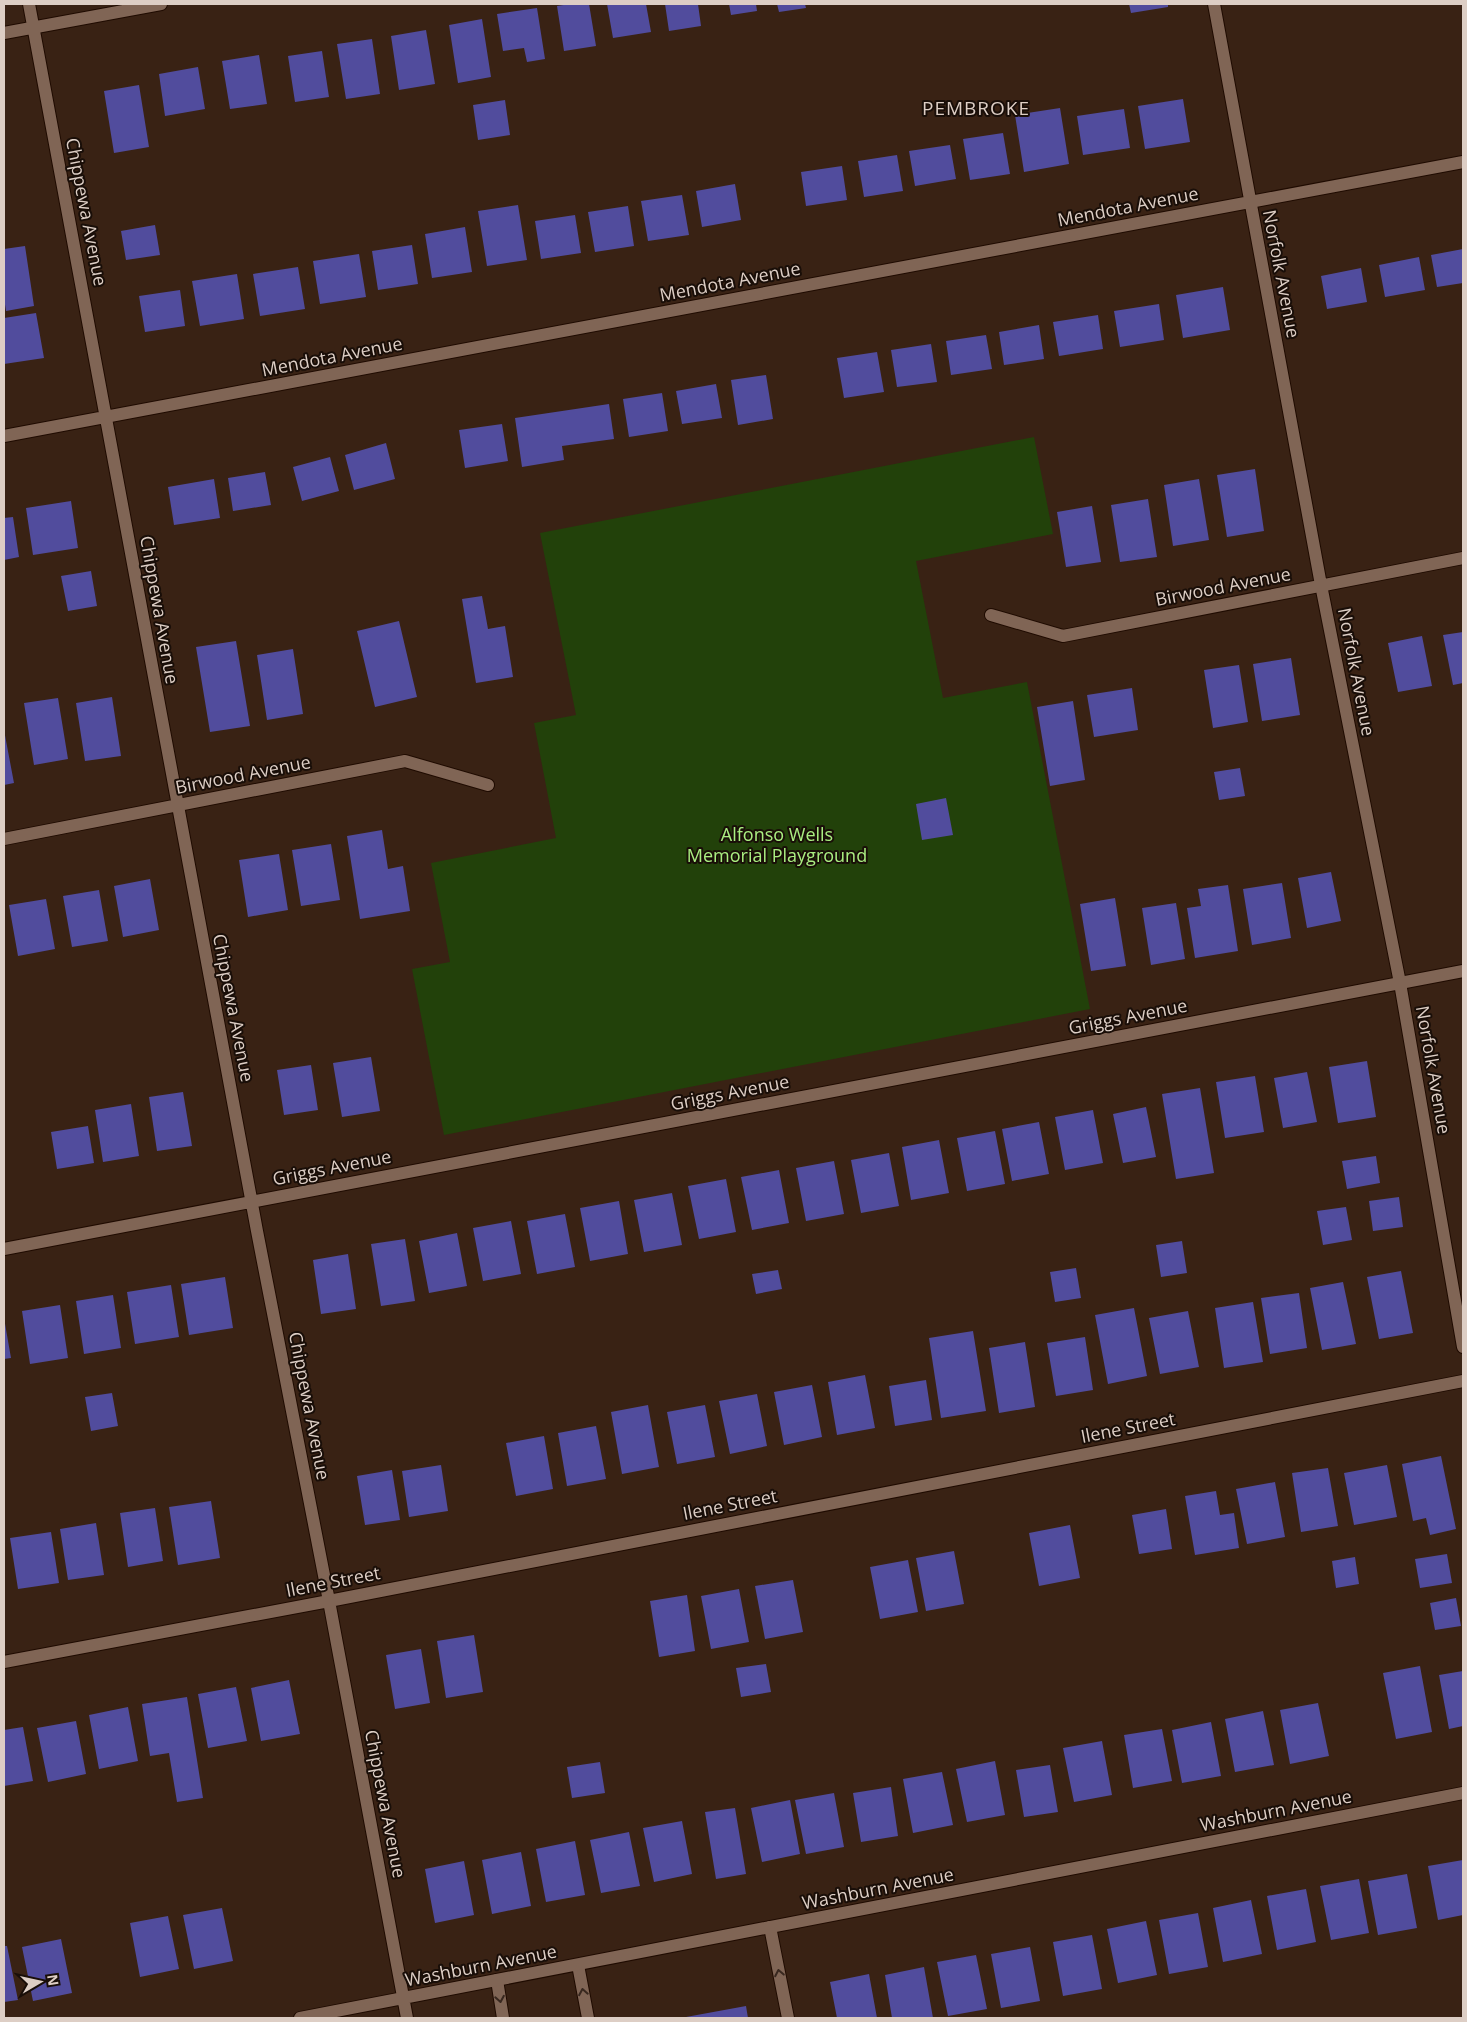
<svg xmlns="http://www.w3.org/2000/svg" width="1467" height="2022" viewBox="0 0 1467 2022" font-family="'Open Sans',sans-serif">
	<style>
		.green { fill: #22410a }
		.building { fill: #514c9d }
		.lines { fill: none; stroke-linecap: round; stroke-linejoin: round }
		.service-casing { stroke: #1f0b01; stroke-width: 14 }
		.minor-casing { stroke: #1f0b01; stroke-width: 14 }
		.service { stroke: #806555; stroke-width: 12 }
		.minor { stroke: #806555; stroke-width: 12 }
		.oneway { stroke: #38281f }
		.labels { text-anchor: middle; stroke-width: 4; stroke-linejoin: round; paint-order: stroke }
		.street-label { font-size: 18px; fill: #ddcec5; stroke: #190e08 }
		.park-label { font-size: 18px; fill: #aaee81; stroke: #190e08 }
		.neighbourhood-label { font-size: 19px; letter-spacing: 1px; fill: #ddcec5; stroke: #190e08 }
	</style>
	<rect width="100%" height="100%" fill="#392214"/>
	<!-- green -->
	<path class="green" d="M1034,437l19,97 -137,27 27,137 84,-16 63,327 -646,126 -32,-166 38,-7 -19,-99 125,-25 -22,-115 42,-8 -36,-182z"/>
	<!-- building -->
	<path class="building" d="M570,4h19l7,42 -32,5 -7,-45z
		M607,4h39l5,28 -38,6z
		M665,4h33l3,22 -32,5z
		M729,4h27l1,7 -26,4z
		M777,4h28l1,4 -27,4z
		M1129,4h39v3l-37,6z
		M537,8l8,51 -18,3 -3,-14 -21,3 -6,-37z
		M482,19l9,58 -33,6 -9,-58z
		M426,30l9,54 -36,6 -8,-54z
		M372,39l8,55 -34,5 -9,-55z
		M322,51l7,46 -34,5 -7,-46z
		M259,55l8,49 -37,5 -8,-48z
		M198,67l7,42 -40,7 -6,-42z
		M139,85l10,62 -35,6 -10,-62z
		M1183,99l7,43 -45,7 -7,-43z
		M505,100l5,35 -32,5 -5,-35z
		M1060,108l9,56 -45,8 -9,-57z
		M1124,109l6,39 -47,7 -6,-39z
		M1003,133l7,41 -40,6 -7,-41z
		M950,145l6,34 -41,7 -6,-35z
		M897,155l6,36 -39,6 -6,-36z
		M842,166l5,34 -41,6 -5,-34z
		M735,184l6,36 -39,7 -6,-36z
		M682,195l7,40 -41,6 -7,-40z
		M518,205l9,55 -40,6 -9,-55z
		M628,206l6,40 -39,6 -7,-40z
		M575,215l6,38 -40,6 -6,-38z
		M155,225l5,30 -34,5 -5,-29z
		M465,227l7,45 -40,6 -7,-44z
		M412,245l6,39 -40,6 -6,-39z
		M25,246l9,60 -28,5 -2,-13v-49z
		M1463,249v34l-26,4 -6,-32z
		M359,254l7,43 -46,7 -7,-43z
		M1419,257l6,33 -40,7 -6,-32z
		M298,267l7,42 -45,7 -7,-42z
		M1361,268l6,34 -40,7 -6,-33z
		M237,274l7,45 -44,7 -8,-45z
		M1223,287l7,43 -47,8 -7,-43z
		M180,290l5,36 -40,6 -6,-36z
		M1159,304l5,36 -44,7 -6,-36z
		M36,313l8,45 -40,6v-46z
		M1098,315l5,34 -44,7 -6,-34z
		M1039,325l5,34 -40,6 -5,-33z
		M986,335l6,34 -41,6 -5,-34z
		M931,344l6,38 -40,5 -6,-37z
		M877,352l7,40 -40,6 -7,-40z
		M766,375l7,44 -35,6 -7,-45z
		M716,384l6,34 -40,6 -6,-33z
		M662,393l6,38 -39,6 -6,-38z
		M609,404l5,35 -52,7 2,14 -42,7 -7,-49z
		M502,424l6,37 -43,7 -6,-38z
		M386,443l9,36 -41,11 -9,-35z
		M330,457l9,34 -37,10 -9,-34z
		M1255,469l9,62 -37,6 -10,-62z
		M265,472l6,33 -38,6 -5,-33z
		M214,479l6,39 -46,7 -6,-38z
		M1199,479l10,61 -36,6 -9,-61z
		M1148,499l9,58 -37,5 -9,-57z
		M71,501l7,47 -45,7 -7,-47z
		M1092,506l9,56 -35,5 -9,-55z
		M13,517l6,40 -15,3v-42z
		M91,571l6,35 -29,5 -7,-35z
		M482,596l6,33 17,-3 8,51 -37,6 -14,-84z
		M399,621l18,76 -42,10 -18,-76z
		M1463,632v51l-10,2 -10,-50z
		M1422,636l10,50 -34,6 -10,-49z
		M236,641l14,85 -40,6 -14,-85z
		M293,649l10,65 -36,6 -10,-65z
		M1291,658l9,57 -38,6 -9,-57z
		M1239,665l9,57 -35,6 -9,-58z
		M1132,688l6,42 -44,7 -7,-42z
		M112,697l9,59 -36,5 -9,-58z
		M58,698l10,61 -34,6 -10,-62z
		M1073,701l12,79 -35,6 -13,-79z
		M4,730l10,53 -10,2z
		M1240,768l5,28 -26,4 -5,-28z
		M946,798l7,37 -31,5 -6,-36z
		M382,830l6,39 15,-3 7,45 -50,8 -13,-83z
		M331,844l9,56 -39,6 -9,-56z
		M279,854l9,56 -40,7 -9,-57z
		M1331,872l10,49 -34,7 -9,-50z
		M150,879l9,51 -36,7 -9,-51z
		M1282,883l9,55 -39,7 -9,-56z
		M1228,885l10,66 -43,7 -8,-50 14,-2 -3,-17z
		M99,890l9,51 -36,6 -9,-51z
		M1115,898l11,68 -35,5 -11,-67z
		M46,899l9,50 -37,7 -9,-51z
		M1176,903l9,56 -34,6 -9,-57z
		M371,1057l9,54 -38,6 -9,-54z
		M1367,1061l9,56 -38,6 -9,-56z
		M311,1065l7,45 -34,5 -7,-45z
		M1307,1072l10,50 -34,6 -9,-50z
		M1255,1076l9,56 -39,6 -9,-56z
		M1200,1088l14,85 -38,6 -14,-85z
		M183,1092l9,54 -35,5 -8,-54z
		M131,1104l8,52 -36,6 -8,-52z
		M1146,1107l10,50 -33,6 -10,-49z
		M1093,1110l10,53 -38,7 -10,-53z
		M1039,1122l10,52 -37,7 -10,-52z
		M88,1126l6,37 -37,6 -6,-37z
		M995,1131l10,53 -38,7 -10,-53z
		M939,1140l10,53 -38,7 -9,-53z
		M889,1153l10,53 -38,7 -10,-53z
		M1376,1156l4,27 -33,6 -5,-28z
		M834,1161l10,53 -38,7 -10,-53z
		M779,1170l10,53 -37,7 -11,-53z
		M726,1179l10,53 -37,7 -11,-53z
		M672,1193l10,52 -38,7 -10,-52z
		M1399,1197l4,30 -30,4 -4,-30z
		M619,1201l9,53 -38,7 -10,-53z
		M1346,1207l6,33 -29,5 -6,-34z
		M565,1214l10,53 -38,7 -10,-53z
		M511,1221l10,53 -38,7 -10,-53z
		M457,1233l10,53 -38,7 -10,-52z
		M405,1239l10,62 -34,5 -10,-62z
		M1182,1241l5,32 -26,4 -5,-32z
		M348,1254l8,55 -35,5 -8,-54z
		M1076,1268l5,30 -26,4 -5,-30z
		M778,1270l4,19 -26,5 -4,-20z
		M1401,1271l12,62 -34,6 -12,-62z
		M225,1277l8,51 -44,7 -8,-51z
		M1343,1282l13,62 -34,6 -12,-62z
		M171,1285l8,52 -44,7 -8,-52z
		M1299,1293l8,55 -37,6 -9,-56z
		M113,1295l8,53 -37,6 -8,-53z
		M1253,1302l10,60 -39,6 -9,-60z
		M60,1305l8,53 -38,6 -8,-53z
		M1134,1308l13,68 -39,8 -13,-69z
		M1188,1311l11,56 -39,7 -11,-56z
		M4,1318l7,40 -7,1z
		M973,1331l13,80 -45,7 -12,-80z
		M1085,1337l8,53 -37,6 -9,-53z
		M1025,1342l10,65 -36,6 -10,-65z
		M865,1375l10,53 -38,7 -9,-53z
		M926,1380l6,40 -37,6 -6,-40z
		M812,1385l10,52 -38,8 -10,-53z
		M112,1393l6,33 -27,5 -6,-34z
		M757,1394l10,52 -37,8 -11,-53z
		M648,1405l11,62 -37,7 -11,-62z
		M705,1405l10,52 -38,7 -10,-52z
		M596,1426l10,53 -39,7 -9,-53z
		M544,1436l9,53 -37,7 -10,-53z
		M1441,1456l15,73 -26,6 -4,-17 -13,3 -11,-57z
		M441,1465l7,46 -39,6 -7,-46z
		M1387,1465l10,52 -43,8 -10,-52z
		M1328,1468l10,58 -37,6 -9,-59z
		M392,1470l8,50 -35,5 -8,-49z
		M1275,1482l10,55 -38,7 -11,-55z
		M1216,1491l4,24 14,-2 5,35 -44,7 -10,-59z
		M211,1501l9,57 -42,7 -9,-58z
		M155,1508l8,53 -35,6 -8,-54z
		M1166,1509l6,40 -33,5 -7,-39z
		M96,1523l8,52 -36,5 -8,-51z
		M1070,1525l10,53 -41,8 -10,-53z
		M51,1532l8,51 -41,6 -8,-51z
		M954,1551l10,53 -38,7 -10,-53z
		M1447,1554l5,29 -32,5 -5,-29z
		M1355,1557l4,27 -23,4 -4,-27z
		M908,1560l10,52 -38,7 -10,-52z
		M793,1580l10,52 -38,7 -10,-53z
		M739,1589l10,53 -38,7 -10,-53z
		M687,1595l8,56 -36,6 -9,-56z
		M1456,1598l5,28 -26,4 -5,-27z
		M474,1635l9,57 -37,6 -9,-57z
		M421,1649l9,54 -35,6 -9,-54z
		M766,1664l5,28 -30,5 -5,-29z
		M1420,1666l12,66 -36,7 -13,-66z
		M1463,1671v55l-14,3 -10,-54z
		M289,1680l11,54 -39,7 -10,-53z
		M236,1687l11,54 -39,7 -10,-54z
		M187,1697l16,101 -26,4 -8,-49 -19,3 -8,-52z
		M1318,1703l11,53 -39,8 -10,-54z
		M128,1707l10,54 -39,8 -10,-54z
		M1263,1711l11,54 -39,7 -10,-53z
		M76,1721l10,53 -38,8 -11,-54z
		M1211,1722l10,54 -39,7 -10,-53z
		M23,1727l10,54 -29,5v-56z
		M1162,1729l10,52 -39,7 -9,-53z
		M1102,1741l10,54 -38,7 -11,-54z
		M995,1761l10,54 -38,7 -11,-53z
		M600,1762l5,31 -33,5 -5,-31z
		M1050,1765l8,47 -34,5 -8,-47z
		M942,1772l11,53 -40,8 -10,-54z
		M891,1787l7,49 -37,6 -8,-49z
		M834,1793l10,54 -38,7 -11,-54z
		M790,1800l10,54 -38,8 -11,-54z
		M735,1808l11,66 -30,5 -11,-67z
		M682,1821l10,53 -38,8 -11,-54z
		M629,1832l11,54 -39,7 -11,-53z
		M575,1841l10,54 -39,7 -10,-53z
		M521,1852l10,54 -39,8 -10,-54z
		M1463,1860v55l-25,5 -10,-54z
		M464,1861l10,54 -39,8 -10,-54z
		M1407,1874l10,54 -39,7 -10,-54z
		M1359,1879l10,54 -38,7 -11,-54z
		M1306,1889l10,53 -39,8 -10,-54z
		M1251,1900l11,54 -39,8 -10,-54z
		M222,1908l11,53 -39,8 -11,-54z
		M1198,1913l10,54 -39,7 -10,-54z
		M168,1916l11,53 -39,8 -10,-54z
		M1146,1921l11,54 -39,8 -11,-54z
		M1092,1935l10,54 -39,7 -10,-54z
		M61,1939l11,54 -39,8 -11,-54z
		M4,1946h3l11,54 -14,2z
		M1030,1947l10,54 -39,7 -10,-54z
		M976,1955l11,54 -39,7 -11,-54z
		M924,1967l9,51h-41l-7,-43z
		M869,1974l8,44h-40l-7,-36z
		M746,2006l2,12h-62v-1z"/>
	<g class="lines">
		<!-- service casing -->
		<g class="service-casing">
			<path id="service" d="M770,1927l18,91
				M578,1965l10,53
				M497,1980l6,38"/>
		</g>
		<!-- minor casing -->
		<g class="minor-casing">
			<path id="minor" d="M29,4l228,1227 72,370 78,417
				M1214,4l107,581 79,398 63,364
				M4,33l157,-29
				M4,436l1459,-274
				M991,615l72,21 400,-78
				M4,839l401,-78 83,24
				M4,1249l1459,-278
				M4,1662l325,-61 1134,-220
				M300,2018l1163,-225"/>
		</g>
		<!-- service -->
		<use href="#service" class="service"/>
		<!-- minor -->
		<use href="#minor" class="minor"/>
	</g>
	<!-- one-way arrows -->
	<defs><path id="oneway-chevron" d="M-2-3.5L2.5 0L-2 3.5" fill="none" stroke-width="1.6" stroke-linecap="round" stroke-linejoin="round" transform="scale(1.25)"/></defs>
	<g class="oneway">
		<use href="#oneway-chevron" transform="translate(779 1973) rotate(-101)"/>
		<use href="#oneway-chevron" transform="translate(583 1992) rotate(-100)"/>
		<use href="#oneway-chevron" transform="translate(500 1999) rotate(80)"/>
	</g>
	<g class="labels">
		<!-- street labels -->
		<g class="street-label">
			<text transform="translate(1128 207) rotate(-11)" y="6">Mendota Avenue</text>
			<text transform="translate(86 212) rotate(79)" y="6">Chippewa Avenue</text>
			<text transform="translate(1281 274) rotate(79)" y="6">Norfolk Avenue</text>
			<text transform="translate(730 282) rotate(-11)" y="6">Mendota Avenue</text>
			<text transform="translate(332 357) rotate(-11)" y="6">Mendota Avenue</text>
			<text transform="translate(1223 587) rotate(-11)" y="6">Birwood Avenue</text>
			<text transform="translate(159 610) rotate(80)" y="6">Chippewa Avenue</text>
			<text transform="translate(1356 672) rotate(79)" y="6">Norfolk Avenue</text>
			<text transform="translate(243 775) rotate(-11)" y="6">Birwood Avenue</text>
			<text transform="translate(233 1008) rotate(79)" y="6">Chippewa Avenue</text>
			<text transform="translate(1128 1017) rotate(-11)" y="6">Griggs Avenue</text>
			<text transform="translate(1433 1070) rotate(80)" y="6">Norfolk Avenue</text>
			<text transform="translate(730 1093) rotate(-11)" y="6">Griggs Avenue</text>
			<text transform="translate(332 1168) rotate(-11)" y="6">Griggs Avenue</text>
			<text transform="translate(309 1406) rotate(79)" y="6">Chippewa Avenue</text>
			<text transform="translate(1128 1428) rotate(-11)" y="6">Ilene Street</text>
			<text transform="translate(730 1505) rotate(-11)" y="6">Ilene Street</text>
			<text transform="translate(333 1582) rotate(-11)" y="6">Ilene Street</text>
			<text transform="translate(385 1804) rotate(79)" y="6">Chippewa Avenue</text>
			<text transform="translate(1276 1811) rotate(-11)" y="6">Washburn Avenue</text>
			<text transform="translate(878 1889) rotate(-11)" y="6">Washburn Avenue</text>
			<text transform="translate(481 1966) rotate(-11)" y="6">Washburn Avenue</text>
		</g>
		<!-- park labels -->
		<g class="park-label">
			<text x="777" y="841">Alfonso Wells<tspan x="777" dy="21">Memorial Playground</tspan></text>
		</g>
		<!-- neighbourhood labels -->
		<g class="neighbourhood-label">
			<text x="976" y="115">PEMBROKE</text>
		</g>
	</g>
	<!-- border -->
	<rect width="1467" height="2022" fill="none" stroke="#ddcec5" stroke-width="10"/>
	<!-- north arrow -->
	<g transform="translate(40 1982) rotate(81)" stroke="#190e08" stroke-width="4" paint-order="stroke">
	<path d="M0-4L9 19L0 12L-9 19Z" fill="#ddcec5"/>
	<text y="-8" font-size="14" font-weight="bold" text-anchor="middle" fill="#ddcec5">N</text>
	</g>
</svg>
